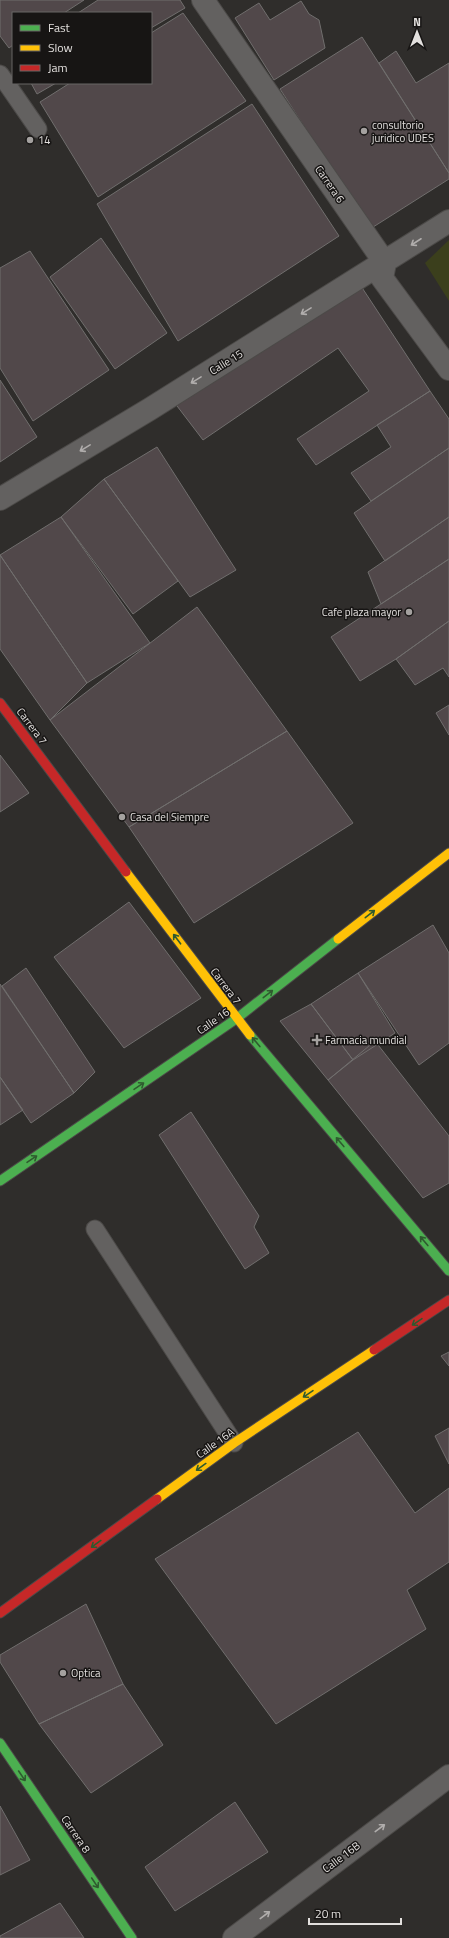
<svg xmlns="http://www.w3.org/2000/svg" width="449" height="1938" viewBox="0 0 449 1938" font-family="'Titillium Web',sans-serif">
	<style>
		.green { fill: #3b3f1c }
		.building { fill: #51484a; stroke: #706e6d }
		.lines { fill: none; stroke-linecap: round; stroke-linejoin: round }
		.lane-casing { stroke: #4c4a48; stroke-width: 19 }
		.street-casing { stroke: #4c4a48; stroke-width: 24 }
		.fast-casing { stroke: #4c4a48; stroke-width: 11 }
		.slow-casing { stroke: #4c4a48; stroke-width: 11 }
		.jam-casing { stroke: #4c4a48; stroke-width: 11 }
		.lane { stroke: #636160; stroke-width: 17 }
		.street { stroke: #636160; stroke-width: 22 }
		.fast { stroke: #4caf50; stroke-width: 9 }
		.slow { stroke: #ffc107; stroke-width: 9 }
		.jam { stroke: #c62828; stroke-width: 9 }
		.oneway { stroke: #b0adac }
		.oneway2 { stroke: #2f5a2f }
		.poi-dot { fill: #a4a19f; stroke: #171514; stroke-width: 1.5 }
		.labels { text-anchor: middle; stroke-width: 3; stroke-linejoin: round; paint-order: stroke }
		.poi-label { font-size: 11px; fill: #e3e0de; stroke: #171514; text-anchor: start }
		.street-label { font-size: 11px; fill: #e3e0de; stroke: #171514 }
	</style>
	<rect width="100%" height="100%" fill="#2f2d2b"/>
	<!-- green -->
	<path class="green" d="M449,240v61l-24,-38z"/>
	<!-- building -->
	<path class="building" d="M0,0h84l-20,13h-51v32l-4,3 -9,-12z
		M98,0h82l5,8 -34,20v-15h-73z
		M301,1l8,13 10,6 6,28 -51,32 -39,-62 24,-15 11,17z
		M183,13l63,88 -148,96 -58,-95 30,-19h81v-50z
		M362,37l87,136v6l-79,50 -90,-140z
		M396,51l20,32 33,-20v110l-70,-110z
		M31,83h25l-19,11z
		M252,104l87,132 -161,105 -81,-137z
		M101,238l66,95 -52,36 -65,-92z
		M30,251l79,119 -76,51 -33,-53v-100z
		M355,277l75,114 -114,74 -19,-26 72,-48 -31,-43 -135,92 -29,-38z
		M0,380l37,57 -37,25z
		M430,391l19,28v29l-78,53 -20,-28 40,-26 -14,-22z
		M157,447l79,123 -46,27 -86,-118z
		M449,448v69l-64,44 -31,-48z
		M104,479l74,102 -45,33 -72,-97z
		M61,517l89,126 -63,40 -87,-128z
		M449,517v42l-68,45 -13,-32z
		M0,555l87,128 -37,37 -50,-71z
		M449,559v62l-53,38 -36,22 -29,-44z
		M197,607l90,124 -158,96 -79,-107z
		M449,621v56l-6,-9 -28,17 -19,-26z
		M449,705v30l-13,-22z
		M287,731l66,92 -159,100 -65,-96z
		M0,755l29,38 -29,19z
		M129,902l72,96 -77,50 -70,-91z
		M433,925l16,28v90l-30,22 -61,-92z
		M26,968l69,104 -21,21 -72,-107z
		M358,973l37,60 -42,27 -42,-56z
		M0,984l74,109 -43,30 -31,-46z
		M311,1004l42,56 -25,20 -48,-59z
		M375,1041l74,95v47l-26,15 -95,-118z
		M0,1077l23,33 -23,15z
		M191,1112l68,104 -5,11 15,26 -24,16 -86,-134z
		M449,1352v14l-8,-10z
		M449,1428v36l-14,-28z
		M358,1432l57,81 34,-25v74l-42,28 19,39 -150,95 -121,-165z
		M86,1604l37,80 -84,40 -39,-62v-7z
		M123,1684l40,61 -72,48 -52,-69z
		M235,1802l33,50 -93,59 -30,-44z
		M0,1806l30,54 -30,15z
		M60,1903l24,35h-84v-2z"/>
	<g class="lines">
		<!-- lane casing -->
		<g class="lane-casing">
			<path id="lane" d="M0,74l38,55
				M95,1229l139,214"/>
		</g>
		<!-- street casing -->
		<g class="street-casing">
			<path id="street" d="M203,0l182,263 -3,15 67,91
				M0,499l150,-90 299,-188
				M234,1938l215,-162"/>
		</g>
		<!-- fast casing -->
		<g class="fast-casing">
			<path id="fast" d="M250,1035l199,236
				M0,1181l236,-162 102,-80
				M0,1743l132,195"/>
		</g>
		<!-- slow casing -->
		<g class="slow-casing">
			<path id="slow" d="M126,872l124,163
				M338,939l111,-86
				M157,1499l77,-56 140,-93"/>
		</g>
		<!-- jam casing -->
		<g class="jam-casing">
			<path id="jam" d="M0,703l126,169
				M374,1350l75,-50
				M0,1613l157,-114"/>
		</g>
		<!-- lane -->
		<use href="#lane" class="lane"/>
		<!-- street -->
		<use href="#street" class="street"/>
		<!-- fast -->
		<use href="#fast" class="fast"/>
		<!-- slow -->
		<use href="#slow" class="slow"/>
		<!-- jam -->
		<use href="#jam" class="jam"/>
	</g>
	<!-- one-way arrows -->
	<defs><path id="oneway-shaft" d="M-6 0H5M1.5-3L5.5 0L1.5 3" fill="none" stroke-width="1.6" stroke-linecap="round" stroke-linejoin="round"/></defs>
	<g class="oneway">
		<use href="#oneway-shaft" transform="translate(416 242) rotate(147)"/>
		<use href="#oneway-shaft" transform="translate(306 311) rotate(148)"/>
		<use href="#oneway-shaft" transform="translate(196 380) rotate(148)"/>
		<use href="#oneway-shaft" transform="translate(85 448) rotate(149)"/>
		<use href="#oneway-shaft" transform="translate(380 1828) rotate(-37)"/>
		<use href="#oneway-shaft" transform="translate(265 1915) rotate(-37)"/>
	</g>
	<g class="oneway2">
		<use href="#oneway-shaft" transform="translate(370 914) rotate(-38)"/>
		<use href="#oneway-shaft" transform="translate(177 939) rotate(-127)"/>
		<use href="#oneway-shaft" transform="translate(268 994) rotate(-38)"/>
		<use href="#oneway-shaft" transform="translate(256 1042) rotate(-130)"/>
		<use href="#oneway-shaft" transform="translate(139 1086) rotate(-34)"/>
		<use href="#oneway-shaft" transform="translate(340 1142) rotate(-130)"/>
		<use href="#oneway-shaft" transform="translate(32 1159) rotate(-34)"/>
		<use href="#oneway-shaft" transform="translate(424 1241) rotate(-130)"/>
		<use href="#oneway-shaft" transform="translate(417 1322) rotate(146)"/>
		<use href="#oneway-shaft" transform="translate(308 1394) rotate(146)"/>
		<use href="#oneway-shaft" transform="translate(201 1467) rotate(144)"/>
		<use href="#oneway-shaft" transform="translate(96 1544) rotate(144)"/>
		<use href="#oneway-shaft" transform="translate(22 1776) rotate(56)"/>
		<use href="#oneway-shaft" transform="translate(95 1883) rotate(56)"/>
	</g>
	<!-- markers -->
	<g class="poi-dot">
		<circle cx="364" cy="131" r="4"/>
		<circle cx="30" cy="140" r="4"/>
		<circle cx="409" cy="612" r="4"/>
		<circle cx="122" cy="817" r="4"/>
		<path d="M315 1034h4v4h4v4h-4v4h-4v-4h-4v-4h4z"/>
		<circle cx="63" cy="1673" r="4"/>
	</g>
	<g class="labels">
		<!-- poi labels -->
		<g class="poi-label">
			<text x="372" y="129">consultorio<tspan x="372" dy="13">juridico UDES</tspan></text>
			<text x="38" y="144">14</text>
			<text x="401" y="616" text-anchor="end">Cafe plaza mayor</text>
			<text x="130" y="821">Casa del Siempre</text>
			<text x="325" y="1044">Farmacia mundial</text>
			<text x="71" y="1677">Optica</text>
		</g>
		<!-- street labels -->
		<g class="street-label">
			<text transform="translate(330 184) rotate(55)" y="4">Carrera 6</text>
			<text transform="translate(226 362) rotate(-32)" y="4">Calle 15</text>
			<text transform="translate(32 726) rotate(53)" y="4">Carrera 7</text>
			<text transform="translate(226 986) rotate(53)" y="4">Carrera 7</text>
			<text transform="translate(213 1021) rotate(-35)" y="4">Calle 16</text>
			<text transform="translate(215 1443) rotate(-35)" y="4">Calle 16A</text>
			<text transform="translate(76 1834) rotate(56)" y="4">Carrera 8</text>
			<text transform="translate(341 1857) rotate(-37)" y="4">Calle 16B</text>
		</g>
	</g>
	<!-- legend -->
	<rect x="12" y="12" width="140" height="72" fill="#171514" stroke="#696665"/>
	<rect x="20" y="25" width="20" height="6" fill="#4caf50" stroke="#696665"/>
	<text x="48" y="32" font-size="12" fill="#e3e0de">Fast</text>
	<rect x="20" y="45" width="20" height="6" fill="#ffc107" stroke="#696665"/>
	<text x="48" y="52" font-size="12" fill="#e3e0de">Slow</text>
	<rect x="20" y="65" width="20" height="6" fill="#c62828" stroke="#696665"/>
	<text x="48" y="72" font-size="12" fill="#e3e0de">Jam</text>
	<!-- north arrow -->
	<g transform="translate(417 32)" stroke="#171514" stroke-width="3" paint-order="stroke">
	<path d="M0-3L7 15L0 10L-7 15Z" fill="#e3e0de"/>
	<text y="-6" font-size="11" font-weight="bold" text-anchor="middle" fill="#e3e0de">N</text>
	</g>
	<!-- scale -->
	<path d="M309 1918v6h92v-6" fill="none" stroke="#e3e0de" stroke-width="2"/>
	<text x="315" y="1918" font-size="12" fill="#e3e0de" stroke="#171514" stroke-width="3" paint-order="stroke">20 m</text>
</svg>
